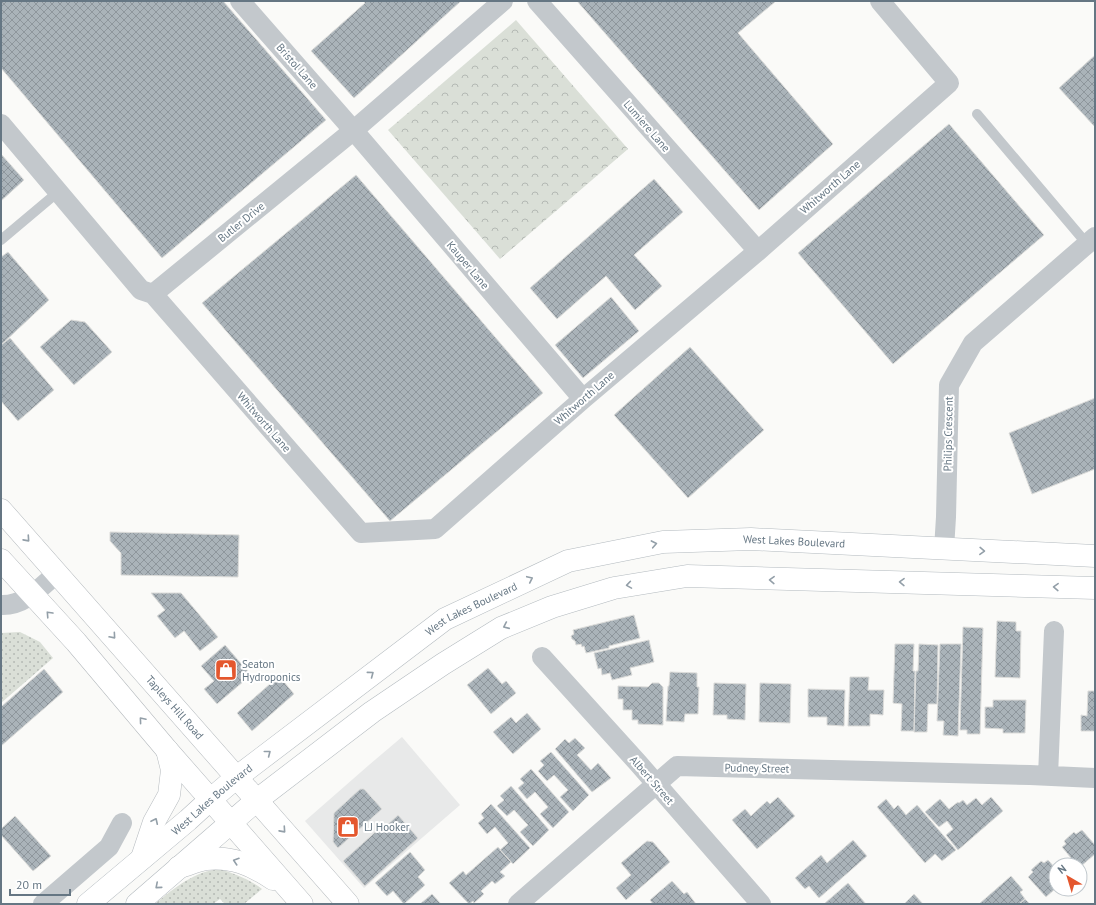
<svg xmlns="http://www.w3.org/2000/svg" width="1096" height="905" viewBox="0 0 1096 905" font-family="'PT Sans',sans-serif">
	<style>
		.built { fill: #e8e9e9 }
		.grass { fill: url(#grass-dots) }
		.park { fill: url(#park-crowns) }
		.building { fill: url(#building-cross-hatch); stroke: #dcdcda }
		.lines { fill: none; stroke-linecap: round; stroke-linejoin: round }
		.secondary-casing { stroke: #b3babf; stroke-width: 23 }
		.primary-casing { stroke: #b5babe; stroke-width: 23 }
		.lane { stroke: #c3c8cc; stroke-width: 10 }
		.street { stroke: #c3c8cc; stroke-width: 20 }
		.secondary { stroke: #fff; stroke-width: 22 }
		.primary { stroke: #fff; stroke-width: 22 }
		.oneway { stroke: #939fa8 }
		.labels { text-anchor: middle; stroke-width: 4; stroke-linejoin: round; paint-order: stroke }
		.street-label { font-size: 11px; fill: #657683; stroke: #fff }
		.poi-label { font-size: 11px; fill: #657683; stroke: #fff; text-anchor: start }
	</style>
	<defs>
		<pattern id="grass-dots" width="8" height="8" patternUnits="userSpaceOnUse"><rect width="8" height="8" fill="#dadfd7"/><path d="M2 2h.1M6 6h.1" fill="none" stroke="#b4b9b4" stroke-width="1.8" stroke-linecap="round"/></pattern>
		<pattern id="park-crowns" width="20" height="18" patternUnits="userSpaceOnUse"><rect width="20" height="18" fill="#dadfd7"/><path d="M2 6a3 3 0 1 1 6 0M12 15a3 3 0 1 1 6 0" fill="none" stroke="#b4b9b4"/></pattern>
		<pattern id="building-cross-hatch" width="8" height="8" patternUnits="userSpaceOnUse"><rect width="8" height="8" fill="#aab3b9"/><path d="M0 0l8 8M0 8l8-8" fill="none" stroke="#8e969c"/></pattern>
	</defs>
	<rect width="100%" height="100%" fill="#fafaf8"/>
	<!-- built -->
	<path class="built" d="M402,737l58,68 -96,83 -59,-67 64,-56z"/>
	<!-- grass -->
	<path class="grass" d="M20,632l20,10 13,16 -52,45v-70z
		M220,869c15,5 29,10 42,20l-18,15h-19l-5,-5 -7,5h-58c19,-16 40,-33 65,-35z"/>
	<!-- park -->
	<path class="park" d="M516,20l112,129 -128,110 -112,-129z"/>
	<!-- building -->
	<path class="building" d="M1,1h222l103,119 -164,138 -161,-190z
		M363,1h98l-107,97 -43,-47 54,-48z
		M577,1h199l-38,32 95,111 -74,66z
		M1095,55v72l-36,-39z
		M949,124l95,111 -151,129 -95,-111z
		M1,154l23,26 -23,21z
		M356,175l187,218 -153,128 -188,-218z
		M654,179l29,33 -49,43 28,31 -27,24 -29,-34 -49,43 -27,-31z
		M8,252l41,48 -48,45v-88z
		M611,297l28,34 -56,47 -28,-33z
		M71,320l14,2 27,30 -38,33 -34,-38z
		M10,338l44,52 -36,31 -17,-20v-56z
		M690,347l74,83 -76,68 -74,-83z
		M1095,398v71l-63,25 -23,-61z
		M110,532l129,3 -1,42 -117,-2v-22l-11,-12z
		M151,593h30l37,44 -18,14 -16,-20 -9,7 -18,-22 8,-6z
		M634,615l6,23 -31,8v2l-23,5 -2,-7 -2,1 -1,-3 -5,1 -1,-4 -3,-2 -1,-3 3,-2 -1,-4z
		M997,621l19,1v9h5l-1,47 -25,-1z
		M963,627l20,1 -3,106h-13v-4h-7z
		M649,640l5,22 -24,6 2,7 -20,5 -2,-7 -8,2 -1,-7 -3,1 -4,-16z
		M895,644h19l-1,27h2l-1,60h-13l1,-27 -9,-1z
		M919,644l19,1 -1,59h-9l-1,28h-13l2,-61h2z
		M940,644h21l-3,92 -15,-1 1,-14h-7z
		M225,645l26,30 -34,29 -13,-15 10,-8 -13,-15z
		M488,668l14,16 4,-3 10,12 -25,21 -24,-29z
		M44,669l19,23 -62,54v-39z
		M670,672l27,1v14h2l-1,27h-13l-1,8 -18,-1 2,-35h1z
		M279,676l15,18 -42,37 -15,-18z
		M850,677h19l-1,13h16l-1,25 -13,-1v12h-22z
		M652,683h7l4,4v38l-25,-1v-4h-6v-10h-9v-11h-5v-13l30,1z
		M714,683l32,1 -1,36 -18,-1v-4h-14z
		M760,683l31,1 -1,39 -31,-1z
		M808,689l37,1 -1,36 -17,-1v-8h-19z
		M1088,691h7v40h-14v-16l6,1z
		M993,700h33l-1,33h-22v-4l-18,-1v-21h8z
		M527,713l14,16 -28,25 -20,-22 18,-15 5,6z
		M575,738l10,10 -8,7 14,15 7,-7 13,15 -19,14 -37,-43 10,-10 4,4z
		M551,752l38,43 -16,16 -13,-14 8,-7 -14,-15 -7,6 -9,-10 6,-6 -4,-4z
		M531,769l38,43 -16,16 -13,-14 8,-7 -13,-15 -8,7 -9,-11 6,-5 -4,-4z
		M511,786l38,44 -16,16 -13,-14 8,-7 -14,-15 -7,6 -10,-10 7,-6 -4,-4z
		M360,789h4l18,20 -44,39 -5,-6 1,-29z
		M778,797l17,19 -38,33 -25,-29 13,-11 6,7 16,-15 3,3z
		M991,797l12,14 -45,39 -12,-15 7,-6 -6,-8 -8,6 -14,-15 15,-13 9,10 9,-7 1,1 4,-3 4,5 9,-7 6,7z
		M886,799l8,10 4,-4 8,10 11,-10 39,45 -14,11 -7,-7 -10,9 -48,-56z
		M491,804l39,44 -17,16 -13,-14 8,-7 -13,-16 -8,7 -9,-11 6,-5 -3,-4z
		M398,815l20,23 -53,48 -22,-25 38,-34 2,2z
		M15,816l36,40 -18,15 -32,-36v-6z
		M1082,830l13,15v9l-15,13v-2h-15l-1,-1 7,-6 -9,-11 4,-3 -2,-3 10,-9 2,2z
		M853,840l14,16 -48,42 -10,-12 -4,3 -10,-11 26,-23 6,8z
		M647,841l6,1 17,20 -44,38 -10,-12 15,-13 -10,-12z
		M498,847l13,15 -11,10 5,4 -10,8 -3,-3 -11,10 3,3 -10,9 -1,-2 -4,3 -20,-21 14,-12 3,4z
		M410,852l15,18 -7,7 7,8 -21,19 -11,-13 -6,5 -12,-13z
		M1048,860l8,9v19l-10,9 -18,-20 5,-5 -2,-2 10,-9 3,2z
		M1011,876l12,14 -3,2 5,7 -6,5h-40z
		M672,881l12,13 3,-2 9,12h-43l-3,-4z
		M848,883l18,21h-42z
		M432,894l9,10h-21z
		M914,894l9,10h-19z
		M1025,899l5,5h-11z"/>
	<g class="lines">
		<!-- secondary casing -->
		<g class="secondary-casing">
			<g id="secondary">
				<path id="s1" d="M88,904l100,-84 23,-21 26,-22 208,-158 123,-58 95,-19 88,-3 344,17"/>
				<path d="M137,904l120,-104 115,-88 71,-48 58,-36 51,-21 62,-19 73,-12 408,12"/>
			</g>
		</g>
		<!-- primary casing -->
		<g class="primary-casing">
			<g id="primary">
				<path id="s2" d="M1,510l347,394"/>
				<path d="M1,560l75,82 91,108 135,154"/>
				<path d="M142,858l12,-36 15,-27 3,-25 -5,-20"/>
				<path d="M179,867c9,-2 18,-7 27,-8 26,-3 46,6 67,20"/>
			</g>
		</g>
		<!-- lane -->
		<path class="lane" d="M977,114l110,130
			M1,240l57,-48"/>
		<!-- street -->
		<path class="street" d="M240,1l121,138 222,260
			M537,1l221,250
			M1,124l140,166 12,4 201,-164 149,-129
			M153,294l208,239 74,-4 148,-130 175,-148 191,-168 -69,-82
			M944,549l2,-32 3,-132 24,-42 122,-106
			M1,605c23,1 40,-18 56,-32
			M542,657l96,106 123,141
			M1048,776l6,-145
			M43,904l66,-57 13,-24
			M518,904l159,-138 353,9 65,3"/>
		<!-- secondary -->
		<use href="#secondary" class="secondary"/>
		<!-- primary -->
		<use href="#primary" class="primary"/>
	</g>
	<!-- one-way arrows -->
	<defs><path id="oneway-chevron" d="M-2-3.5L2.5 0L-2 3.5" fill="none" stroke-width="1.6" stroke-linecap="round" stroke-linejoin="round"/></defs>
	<g class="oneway">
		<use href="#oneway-chevron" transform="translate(27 539) rotate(48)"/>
		<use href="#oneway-chevron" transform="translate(654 544) rotate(-11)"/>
		<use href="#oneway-chevron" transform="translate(982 551) rotate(2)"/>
		<use href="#oneway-chevron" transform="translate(530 579) rotate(-25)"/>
		<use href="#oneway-chevron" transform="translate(772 580) rotate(-178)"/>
		<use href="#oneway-chevron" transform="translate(902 582) rotate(-179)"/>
		<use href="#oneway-chevron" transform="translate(629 585) rotate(171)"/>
		<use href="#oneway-chevron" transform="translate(1056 587) rotate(-178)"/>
		<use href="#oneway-chevron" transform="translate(49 614) rotate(-133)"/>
		<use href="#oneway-chevron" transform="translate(506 626) rotate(156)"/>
		<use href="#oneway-chevron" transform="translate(113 636) rotate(49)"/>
		<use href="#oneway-chevron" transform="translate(371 674) rotate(-37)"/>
		<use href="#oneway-chevron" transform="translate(142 720) rotate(-130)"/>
		<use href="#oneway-chevron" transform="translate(268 753) rotate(-38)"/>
		<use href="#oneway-chevron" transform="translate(155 821) rotate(-65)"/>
		<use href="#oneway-chevron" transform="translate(283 830) rotate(48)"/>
		<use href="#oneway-chevron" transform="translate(236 861) rotate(-162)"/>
		<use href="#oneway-chevron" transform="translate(158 886) rotate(139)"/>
	</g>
	<!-- icons -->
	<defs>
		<g id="shop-square" transform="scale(1.15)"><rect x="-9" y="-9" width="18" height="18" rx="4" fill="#e4572e" stroke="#fff"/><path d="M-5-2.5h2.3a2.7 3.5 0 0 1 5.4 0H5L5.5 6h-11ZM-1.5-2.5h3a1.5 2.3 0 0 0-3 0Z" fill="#fff"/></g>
	</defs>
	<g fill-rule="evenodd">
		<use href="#shop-square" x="226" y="670"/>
		<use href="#shop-square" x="348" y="827"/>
	</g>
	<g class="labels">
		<!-- street labels -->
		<g class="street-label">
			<text transform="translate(297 66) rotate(49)" y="4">Bristol Lane</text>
			<text transform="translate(647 126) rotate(49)" y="4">Lumiere Lane</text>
			<text transform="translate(830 187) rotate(-41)" y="4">Whitworth Lane</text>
			<text transform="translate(241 222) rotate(-39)" y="4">Butler Drive</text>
			<text transform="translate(468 265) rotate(50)" y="4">Kauper Lane</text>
			<text transform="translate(584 398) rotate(-41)" y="4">Whitworth Lane</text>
			<text transform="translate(264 422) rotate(49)" y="4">Whitworth Lane</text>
			<text transform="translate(948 434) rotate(-89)" y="4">Philips Crescent</text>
			<text dy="4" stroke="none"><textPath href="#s1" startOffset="821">West Lakes Boulevard</textPath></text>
			<text dy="4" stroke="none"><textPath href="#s1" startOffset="485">West Lakes Boulevard</textPath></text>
			<text dy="4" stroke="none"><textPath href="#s2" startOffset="263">Tapleys Hill Road</textPath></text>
			<text transform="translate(757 768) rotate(1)" y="4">Pudney Street</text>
			<text transform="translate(652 780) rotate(49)" y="4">Albert Street</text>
			<text dy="4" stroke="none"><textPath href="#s1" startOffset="162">West Lakes Boulevard</textPath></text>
		</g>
		<!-- poi labels -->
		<g class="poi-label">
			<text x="242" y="668">Seaton<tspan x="242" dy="13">Hydroponics</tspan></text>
			<text x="364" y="831">LJ Hooker</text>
		</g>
	</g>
	<!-- border -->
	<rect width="1096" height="905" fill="none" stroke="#657683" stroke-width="4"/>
	<!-- north arrow -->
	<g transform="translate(1068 877) rotate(322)"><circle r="19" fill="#ffffff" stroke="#c1c8cd"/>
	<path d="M0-3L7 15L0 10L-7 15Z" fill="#e4572e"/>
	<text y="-6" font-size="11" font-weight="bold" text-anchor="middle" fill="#657683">N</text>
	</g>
	<!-- scale -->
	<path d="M10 889v6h60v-6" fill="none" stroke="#657683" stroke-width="2"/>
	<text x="16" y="889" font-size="12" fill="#657683" stroke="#ffffff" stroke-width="3" paint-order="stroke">20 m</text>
</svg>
